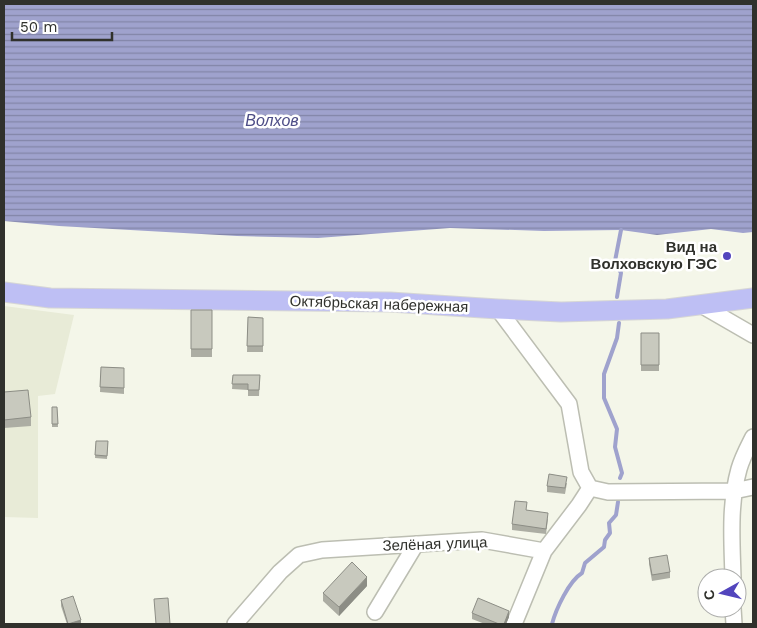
<svg xmlns="http://www.w3.org/2000/svg" width="757" height="628" viewBox="0 0 757 628" font-family="'Work Sans',sans-serif">
	<style>
		.built { fill: #e8ebd7 }
		.water { fill: url(#water-rules) }
		.lines { fill: none; stroke-linecap: round; stroke-linejoin: round }
		.stream { stroke: #9fa2cd; stroke-width: 4 }
		.minor-casing { stroke: #bcbeb2; stroke-width: 18 }
		.major-casing { stroke: #d6d6d5; stroke-width: 21 }
		.minor { stroke: #fff; stroke-width: 15 }
		.major { stroke: #bebff4; stroke-width: 19 }
		.wall { fill: #acada3 }
		.shaded-wall { fill: #8c8d85 }
		.building { fill: #c8c9be; stroke: #8c8d85 }
		.poi-dot { fill: #5245bd; stroke: #fff; stroke-width: 2 }
		.labels { text-anchor: middle; stroke-width: 5; stroke-linejoin: round; paint-order: stroke }
		.poi-label { font-size: 15px; font-weight: bold; fill: #30312c; stroke: #fff; text-anchor: end }
		.street-label { font-size: 15px; fill: #30312c; stroke: #fff }
		.water-label { font-size: 16px; font-style: italic; fill: #4e4e87; stroke: #fff }
	</style>
	<defs>
		<pattern id="water-rules" width="6" height="5" patternUnits="userSpaceOnUse" patternTransform="scale(1.25)"><rect width="6" height="5" fill="#9fa2cd"/><path d="M0 2.5h6" fill="none" stroke="#8285a7"/></pattern>
	</defs>
	<rect width="100%" height="100%" fill="#f4f6e9"/>
	<!-- built -->
	<path class="built" d="M4,306l70,9 -19,79 -17,2v122l-34,-1z"/>
	<!-- water -->
	<path class="water" d="M4,4h749v228l-10,1 -32,-4 -54,6 -36,-5 -77,1 -94,-3 -132,10 -81,-2 -178,-10 -55,-5z"/>
	<g class="lines">
		<!-- stream -->
		<path class="stream" d="M617,297l4,-24 -6,-12 6,-31
			M619,323l-2,15 -13,36v24l13,31 -2,18 7,26 -2,5
			M552,624c4,-15 17,-43 30,-51l3,-10 19,-16 1,-7 5,-7 -1,-10 7,-8 2,-13"/>
		<!-- minor casing -->
		<g class="minor-casing">
			<path id="minor" d="M701,305l52,30
				M498,309l71,95 12,68 9,16
				M733,578c-1,-37 -4,-73 6,-109 3,-11 9,-22 14,-32
				M733,608l1,16
				M375,612l41,-68
				M235,624l45,-52 19,-17 23,-5 160,-10 62,11 35,-46 11,-17 18,4 126,-1 19,-4
				M514,624l30,-73"/>
		</g>
		<!-- major casing -->
		<g class="major-casing">
			<path id="major" d="M4,292l46,6 340,4 108,7 63,3 106,-3 86,-11"/>
		</g>
		<!-- minor -->
		<use href="#minor" class="minor"/>
		<!-- major -->
		<use href="#major" class="major"/>
	</g>
	<!-- wall -->
	<path class="wall" d="M191,310h21v47h-21z
		M248,317l15,1v34h-16z
		M641,333h18v38h-18z
		M101,367l23,1v26l-24,-2z
		M233,375h27l-1,21h-11v-6l-16,-1z
		M4,392l27,25v9l-27,2z
		M52,407h5l1,20h-6z
		M96,441h12l-1,18 -12,-1z
		M567,483l-2,11 -18,-2v-6z
		M527,510l21,9 -2,15 -34,-4v-6z
		M649,558l21,14v6l-18,3 -3,-17z
		M367,586l-28,30 -16,-15v-8z
		M61,600l20,24h-14l-6,-18z
		M472,613l37,4 -3,7h-21l-13,-5z"/>
	<!-- shaded-wall -->
	<path class="shaded-wall" d="M367,577v9l-28,30v-9z
		M509,611v6l-3,7h-2z
		M81,620v4h-13z"/>
	<!-- building -->
	<path class="building" d="M191,310h21v39h-21z
		M248,317l15,1v28h-16z
		M641,333h18v32h-18z
		M101,367l23,1v20l-24,-1z
		M233,375h27l-1,15h-11v-6h-16z
		M28,390l3,27 -27,3v-28z
		M52,407h5l1,17h-6z
		M96,441h12l-1,15 -12,-1z
		M549,474l18,3 -2,11 -18,-2z
		M515,501l12,1 -1,8 22,3 -2,16 -34,-5z
		M667,555l3,17 -18,3 -3,-17z
		M352,562l15,15 -28,30 -16,-14z
		M73,596l8,24 -13,4 -7,-24z
		M168,598l2,26h-14l-2,-25z
		M478,598l31,13 -5,13h-5l-27,-11z"/>
	<!-- markers -->
	<circle class="poi-dot" cx="727" cy="256" r="5"/>
	<g class="labels">
		<!-- poi labels -->
		<g class="poi-label">
			<text x="717" y="252">Вид на<tspan x="717" dy="17">Волховскую ГЭС</tspan></text>
		</g>
		<!-- street labels -->
		<g class="street-label">
			<text transform="translate(379 304) rotate(2)" y="5">Октябрьская набережная</text>
			<text transform="translate(435 544) rotate(-2)" y="5">Зелёная улица</text>
		</g>
		<!-- water labels -->
		<g class="water-label">
			<text x="272" y="126">Волхов</text>
		</g>
	</g>
	<!-- border -->
	<rect width="757" height="628" fill="none" stroke="#30312c" stroke-width="10"/>
	<!-- north arrow -->
	<g transform="translate(722 593) rotate(262)"><circle r="24" fill="#ffffff" stroke="#acadab"/>
	<path d="M0-4L9 19L0 12L-9 19Z" fill="#5245bd"/>
	<text y="-8" font-size="14" font-weight="bold" text-anchor="middle" fill="#30312c">С</text>
	</g>
	<!-- scale -->
	<path d="M12 32v8h100v-8" fill="none" stroke="#30312c" stroke-width="2.5"/>
	<text x="20" y="32" font-size="15" fill="#30312c" stroke="#ffffff" stroke-width="4" paint-order="stroke">50 m</text>
</svg>
